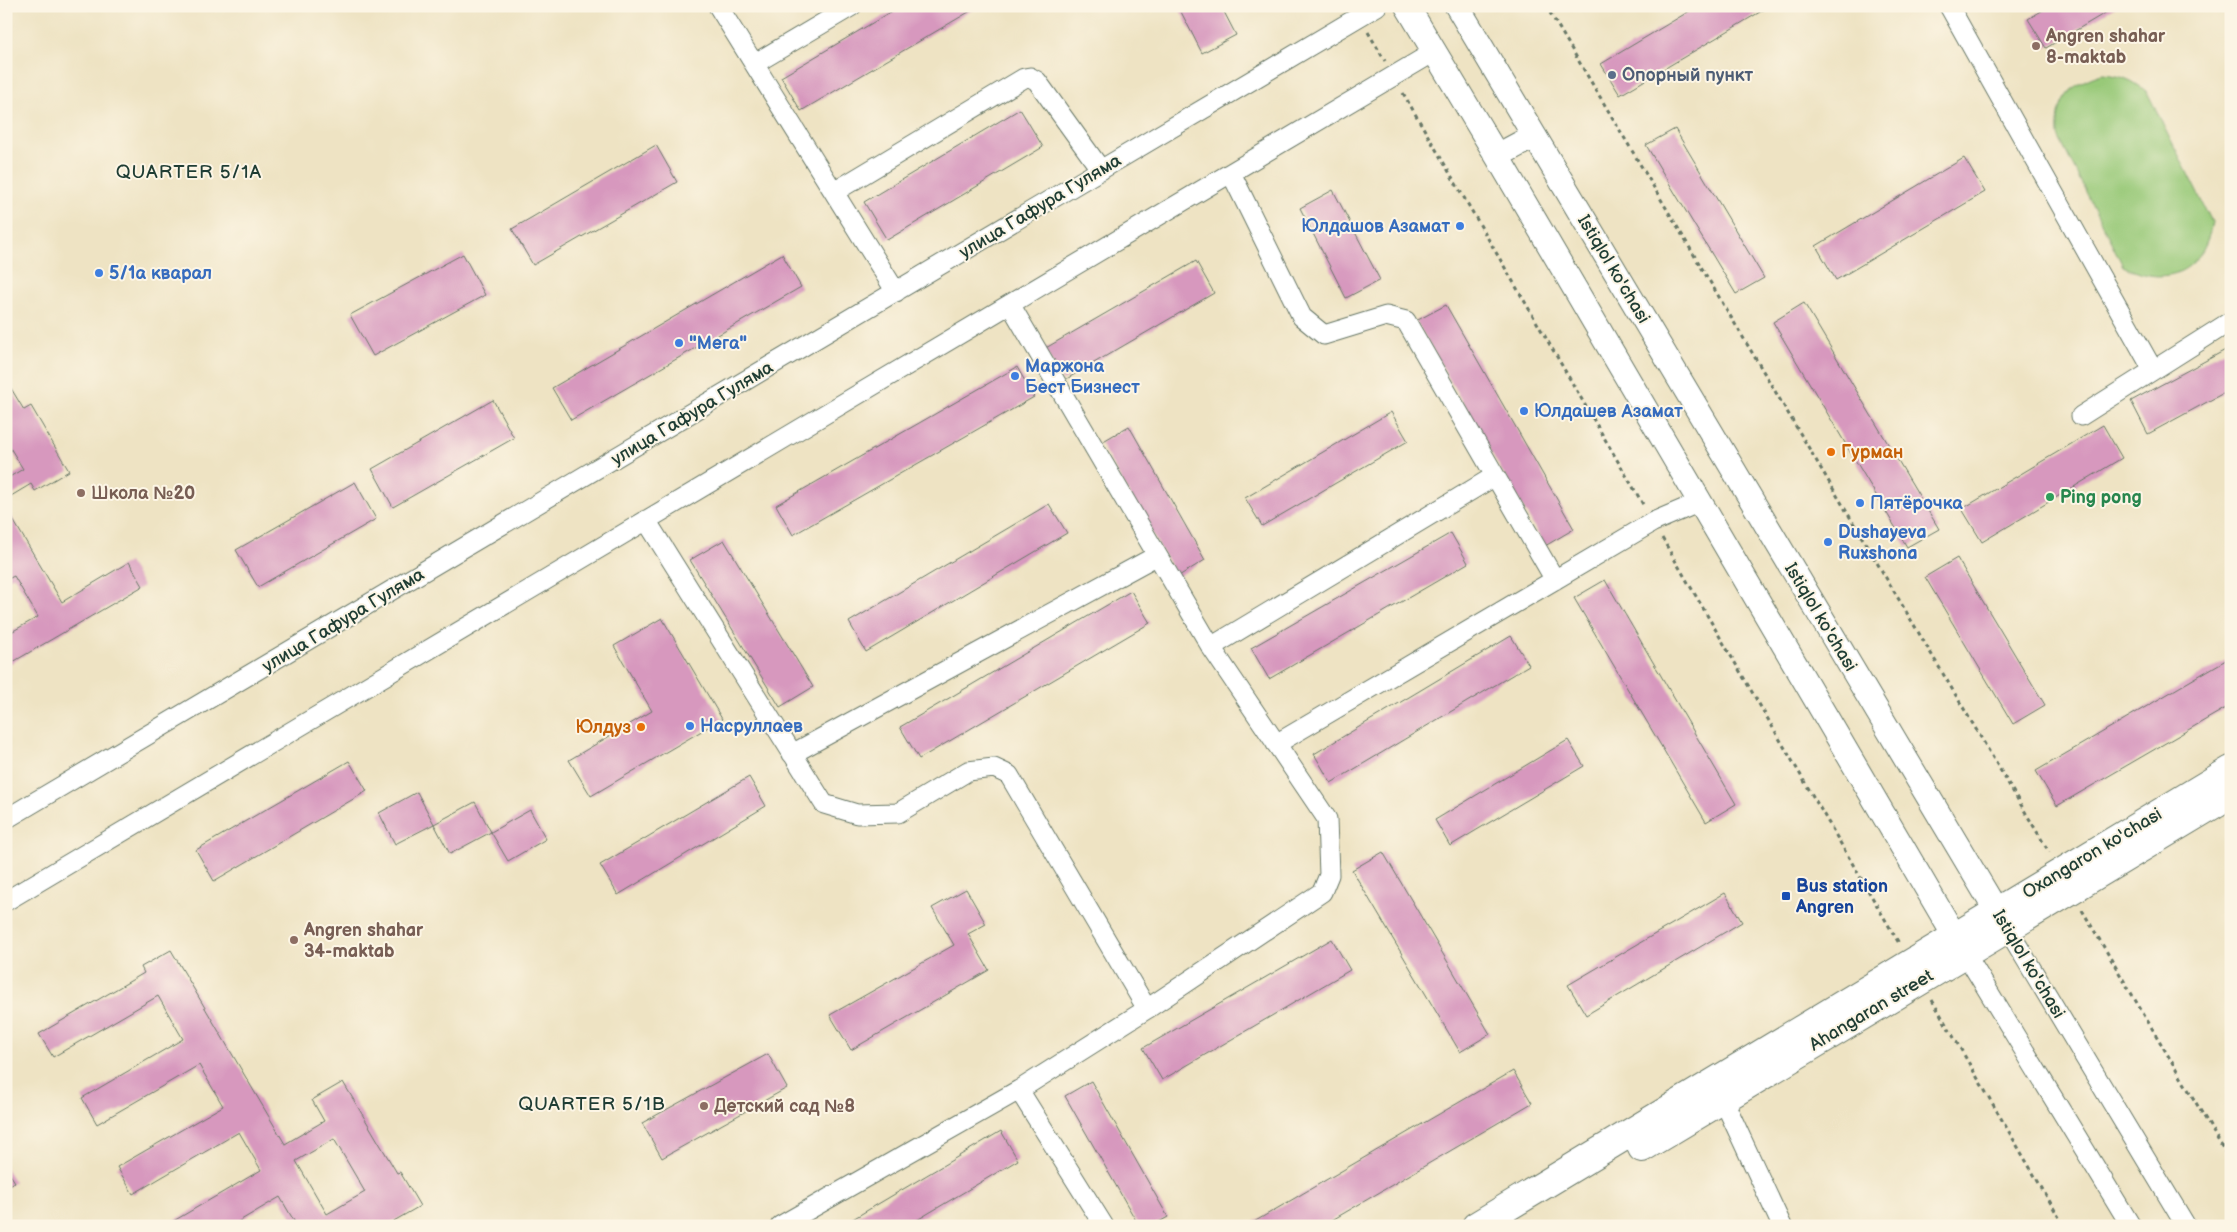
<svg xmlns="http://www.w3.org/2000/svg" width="2237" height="1232" viewBox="0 0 2237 1232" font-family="'Balsamiq Sans',sans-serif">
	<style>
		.green { fill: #98c978; stroke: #5c8356 }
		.building { fill: #d798be; fill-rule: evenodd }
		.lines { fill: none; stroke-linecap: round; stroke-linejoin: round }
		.minor-casing { stroke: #677766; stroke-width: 21 }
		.major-casing { stroke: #677766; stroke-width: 26 }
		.highway-casing { stroke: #677766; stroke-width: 30 }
		.path { stroke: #677766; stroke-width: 3; stroke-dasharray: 4 4; stroke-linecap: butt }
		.minor { stroke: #fff; stroke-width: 19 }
		.major { stroke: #fff; stroke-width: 24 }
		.highway { stroke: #fff; stroke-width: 28 }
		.education-dot { fill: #8d6e63; stroke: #fcf5e5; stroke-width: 2 }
		.service-dot { fill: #5c6f8a; stroke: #fcf5e5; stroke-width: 2 }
		.shop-dot { fill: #3f7fe0; stroke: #fcf5e5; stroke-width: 2 }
		.food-dot { fill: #e8710a; stroke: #fcf5e5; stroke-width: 2 }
		.leisure-dot { fill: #2e9e5b; stroke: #fcf5e5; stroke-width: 2 }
		.transit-dot { fill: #1a4fb4; stroke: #fcf5e5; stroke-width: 2 }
		.labels { text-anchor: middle; stroke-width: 4; stroke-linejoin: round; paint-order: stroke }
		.education-label { font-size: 18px; font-weight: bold; fill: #785e54; stroke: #fcf5e5; text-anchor: start }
		.service-label { font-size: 18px; font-weight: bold; fill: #4e5e75; stroke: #fcf5e5; text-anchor: start }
		.street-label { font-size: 18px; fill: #1f3d34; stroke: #fcf5e5 }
		.shop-label { font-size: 18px; font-weight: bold; fill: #366cbe; stroke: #fcf5e5; text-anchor: start }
		.food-label { font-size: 18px; font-weight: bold; fill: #c56008; stroke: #fcf5e5; text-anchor: start }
		.leisure-label { font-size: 18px; font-weight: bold; fill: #27864d; stroke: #fcf5e5; text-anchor: start }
		.transit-label { font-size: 18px; font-weight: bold; fill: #164399; stroke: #fcf5e5; text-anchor: start }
		.neighbourhood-label { font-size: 19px; letter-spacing: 1px; fill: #1f3d34; stroke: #fcf5e5 }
	</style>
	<rect width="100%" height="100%" fill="#fcf5e5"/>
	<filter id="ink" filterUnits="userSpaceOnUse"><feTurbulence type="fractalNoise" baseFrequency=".02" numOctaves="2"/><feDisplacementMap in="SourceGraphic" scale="10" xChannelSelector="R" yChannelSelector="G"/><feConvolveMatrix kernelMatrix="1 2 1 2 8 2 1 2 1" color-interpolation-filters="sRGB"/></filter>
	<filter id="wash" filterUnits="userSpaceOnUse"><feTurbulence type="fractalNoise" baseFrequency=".0096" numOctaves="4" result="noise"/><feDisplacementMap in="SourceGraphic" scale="20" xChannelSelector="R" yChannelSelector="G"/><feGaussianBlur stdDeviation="1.12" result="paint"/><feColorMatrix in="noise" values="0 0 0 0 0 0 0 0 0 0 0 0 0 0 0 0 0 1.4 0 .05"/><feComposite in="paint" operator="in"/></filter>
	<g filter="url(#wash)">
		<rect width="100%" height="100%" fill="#eee3c3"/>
		<!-- green -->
		<path class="green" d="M2102,74c19,1 31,6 45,18l65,130c-8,49 -45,67 -89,44l-65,-130c-2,-35 10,-52 44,-62z"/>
		<g id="blocks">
			<!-- building -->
			<path class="building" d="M901,6h78l-178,105 -20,-34z
				M1178,6h43l15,29 -34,18z
				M1698,6h72l-150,89 -19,-31z
				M2050,6h67l-71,42 -18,-29z
				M1020,109l23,38 -156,93 -23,-38z
				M1675,129l89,149 -28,16 -90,-149z
				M656,145l21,37 -144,83 -21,-36z
				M1964,158l21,34 -149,88 -20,-34z
				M1333,190l47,90 -34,18 -46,-90z
				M463,254l22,41 -112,61 -23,-41z
				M782,254l19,33 -230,133 -19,-32z
				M1196,261l18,32 -151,88 -19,-32z
				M1804,303l135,226 -32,18 -134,-225z
				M1446,305l128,224 -29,17 -129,-225z
				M2231,347v42l-83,45 -17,-33z
				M1017,367l17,30 -241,138 -17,-30z
				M6,380l18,30 7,-4 38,65 -34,20 -4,-7 -25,15v-20l17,-10 -17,-28z
				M493,400l21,38 -121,69 -21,-38z
				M1391,412l17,29 -146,85 -17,-28z
				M2103,425l19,33 -140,84 -20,-33z
				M1129,426l76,134 -28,17 -77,-134z
				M355,482l21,37 -118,68 -22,-37z
				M1049,504l18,29 -201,119 -17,-30z
				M6,508l56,94 67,-40 14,24 -137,80v-31l32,-18 -24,-41 -8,4z
				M1451,533l17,30 -199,116 -18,-31z
				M724,540l89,147 -33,20 -90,-147z
				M1957,558l88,147 -32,19 -88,-147z
				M1605,580l131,224 -30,18 -132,-224z
				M1131,591l19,32 -231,136 -19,-32z
				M662,618l60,101 -131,77 -22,-36 83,-49 -38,-65z
				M1511,636l18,29 -198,118 -17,-29z
				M2231,657v48l-174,101 -21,-35z
				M1568,740l16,26 -134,80 -15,-26z
				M349,761l18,30 -153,90 -18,-31z
				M749,777l17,29 -148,89 -18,-30z
				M417,792l17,32 41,-22 16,30 -41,22 -16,-30 -39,20 -16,-31z
				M530,810l16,29 -38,22 -17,-29z
				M1383,852l107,182 -30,18 -108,-182z
				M966,889l20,35 -18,10 21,36 -138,80 -21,-35 124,-70 -22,-37z
				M1725,893l17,29 -156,93 -18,-30z
				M1332,939l18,31 -188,110 -19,-32z
				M171,950l114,194 39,-23 -12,-21 31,-18 54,91 3,-1 20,34 -35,20h-88l-17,-29 -49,29h-66l96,-56 -22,-38 -106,62 -16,-27 106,-61 -24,-41 -102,59 -15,-26 101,-59 -25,-43 -105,61 -14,-23 105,-61 -3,-6zM334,1139l31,53 -38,22 -31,-53z
				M768,1054l19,34 -125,70 -20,-35z
				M1513,1071l19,32 -210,123h-75z
				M1091,1081l77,136 -16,9h-13l-74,-130z
				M1001,1131l17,29 -111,66h-66z
				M6,1168l9,14 -9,5z"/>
		</g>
	</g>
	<g filter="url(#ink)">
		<use href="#blocks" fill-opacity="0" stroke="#677766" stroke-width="1"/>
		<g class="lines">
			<!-- minor casing -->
			<g class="minor-casing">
				<path id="minor" d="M718,6l178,286
					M1949,6l204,364
					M754,64l98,-58
					M1231,173l71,144 22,18 62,-19 20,5 149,259
					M834,192l190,-114 6,-1 7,4 64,89
					M2081,416l150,-95
					M646,520l178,284 33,10 41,-1 70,-42 26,-3 15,7 138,234
					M1211,647l284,-171
					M1276,744l377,-222 47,-20
					M792,754l364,-198
					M6,819l1371,-813
					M6,901l1428,-849
					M2007,928l179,298
					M1965,953l166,273
					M1019,1090l85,136
					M1723,1099l59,127
					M780,1226l239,-136 128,-81 175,-117 7,-17 -2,-56 -116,-172 -201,-343"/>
			</g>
			<!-- major casing -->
			<g class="major-casing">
				<path id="major" d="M1407,6l90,150 467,796
					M1457,6l549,921
					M1497,156l37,-20"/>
			</g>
			<!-- highway casing -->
			<g class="highway-casing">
				<path id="highway" d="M1642,1148l589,-354
					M1476,1226l755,-456"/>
			</g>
			<!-- path -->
			<path class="path" d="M1546,6l503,846
				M1368,32l17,29
				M1403,93l241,413
				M1662,538l238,407
				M2082,910l149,252
				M1932,1000l132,226"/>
			<!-- minor -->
			<use href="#minor" class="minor"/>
			<!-- major -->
			<use href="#major" class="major"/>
			<!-- highway -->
			<use href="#highway" class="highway"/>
		</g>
	</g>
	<!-- markers -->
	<g class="education-dot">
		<circle cx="2036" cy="46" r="5"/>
		<circle cx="81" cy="493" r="5"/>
		<circle cx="294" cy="940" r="5"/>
		<circle cx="704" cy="1106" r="5"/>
	</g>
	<circle class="service-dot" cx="1612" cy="75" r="5"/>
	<g class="shop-dot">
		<circle cx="1460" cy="226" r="5"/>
		<circle cx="99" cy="273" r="5"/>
		<circle cx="679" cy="343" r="5"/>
		<circle cx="1015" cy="376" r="5"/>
		<circle cx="1524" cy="411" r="5"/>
		<circle cx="1860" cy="503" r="5"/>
		<circle cx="1828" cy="542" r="5"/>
		<circle cx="690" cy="726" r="5"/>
	</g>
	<g class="food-dot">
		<circle cx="1831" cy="452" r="5"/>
		<circle cx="641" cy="727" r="5"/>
	</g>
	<circle class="leisure-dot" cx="2050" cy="497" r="5"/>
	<rect class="transit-dot" x="1781" y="891" width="10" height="10" rx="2.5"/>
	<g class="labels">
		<!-- education labels -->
		<g class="education-label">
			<text x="2046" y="42">Angren shahar<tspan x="2046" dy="21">8-maktab</tspan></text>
			<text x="91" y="499">Школа №20</text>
			<text x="304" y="936">Angren shahar<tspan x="304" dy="21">34-maktab</tspan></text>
			<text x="714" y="1112">Детский сад №8</text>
		</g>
		<!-- service labels -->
		<g class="service-label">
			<text x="1622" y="81">Опорный пункт</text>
		</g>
		<!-- street labels -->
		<g class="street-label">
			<text transform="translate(1040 206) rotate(-31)" y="6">улица Гафура Гуляма</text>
			<text transform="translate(1614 269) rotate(59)" y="6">Istiqlol ko'chasi</text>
			<text transform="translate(692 413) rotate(-31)" y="6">улица Гафура Гуляма</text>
			<text transform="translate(1821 617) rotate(59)" y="6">Istiqlol ko'chasi</text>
			<text transform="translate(343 620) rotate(-31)" y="6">улица Гафура Гуляма</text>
			<text transform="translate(2092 853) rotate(-31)" y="6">Oxangaron ko'chasi</text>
			<text transform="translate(2029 964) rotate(59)" y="6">Istiqlol ko'chasi</text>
			<text transform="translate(1871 1010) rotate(-31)" y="6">Ahangaran street</text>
		</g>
		<!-- shop labels -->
		<g class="shop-label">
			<text x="1450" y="232" text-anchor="end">Юлдашов Азамат</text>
			<text x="109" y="279">5/1а кварал</text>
			<text x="689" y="349">"Мега"</text>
			<text x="1025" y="372">Маржона<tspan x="1025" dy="21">Бест Бизнест</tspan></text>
			<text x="1534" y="417">Юлдашев Азамат</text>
			<text x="1870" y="509">Пятёрочка</text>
			<text x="1838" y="538">Dushayeva<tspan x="1838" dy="21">Ruxshona</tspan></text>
			<text x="700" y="732">Насруллаев</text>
		</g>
		<!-- food labels -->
		<g class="food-label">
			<text x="1841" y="458">Гурман</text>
			<text x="631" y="733" text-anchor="end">Юлдуз</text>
		</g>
		<!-- leisure labels -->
		<g class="leisure-label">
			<text x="2060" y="503">Ping pong</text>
		</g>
		<!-- transit labels -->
		<g class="transit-label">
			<text x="1796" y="892">Bus station<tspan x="1796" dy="21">Angren</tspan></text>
		</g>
		<!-- neighbourhood labels -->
		<g class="neighbourhood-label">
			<text x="189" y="178">QUARTER 5/1A</text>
			<text x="592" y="1110">QUARTER 5/1B</text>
		</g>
	</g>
	<!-- margin -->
	<rect width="2237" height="1232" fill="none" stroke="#fcf5e5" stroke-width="25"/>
</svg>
